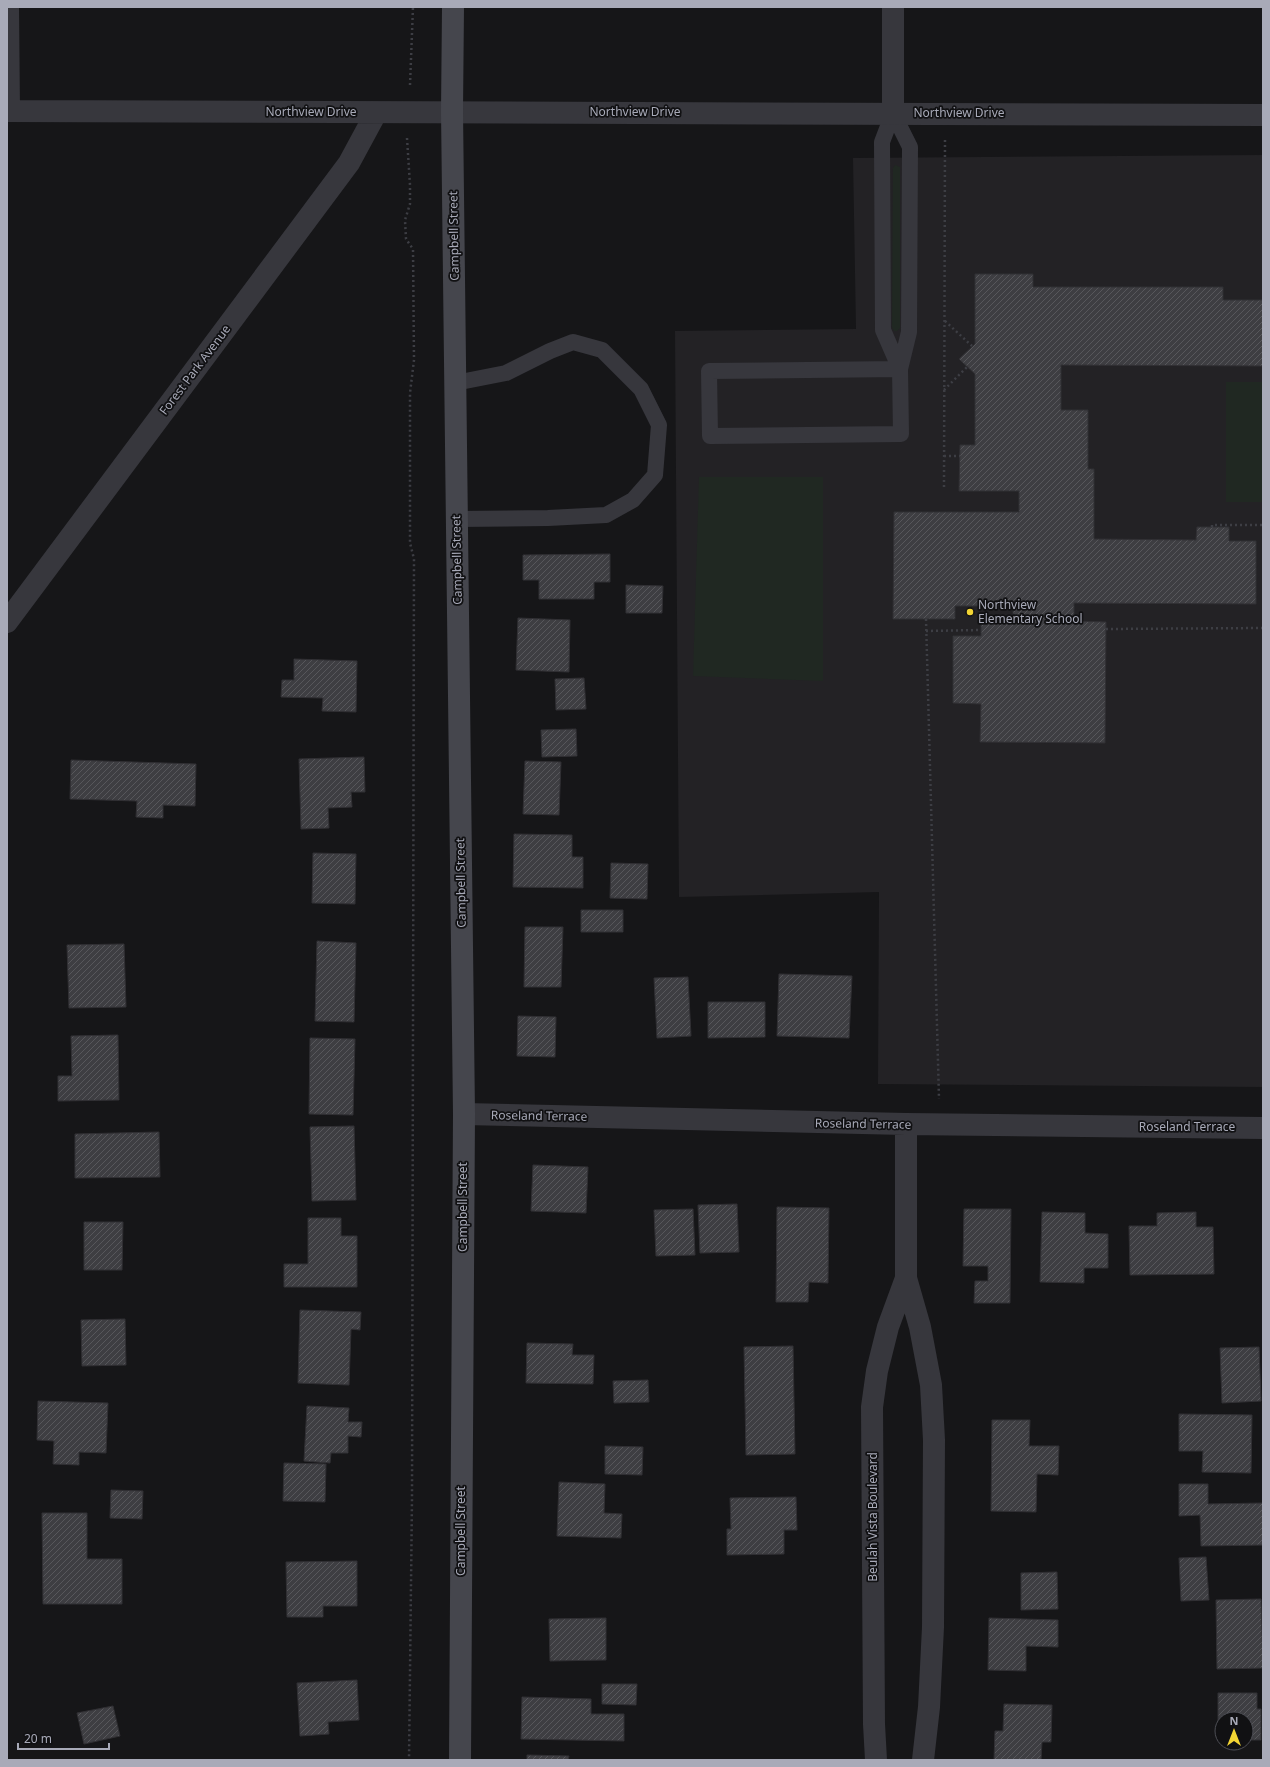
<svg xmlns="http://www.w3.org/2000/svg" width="1270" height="1767" viewBox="0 0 1270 1767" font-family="'Noto Sans',sans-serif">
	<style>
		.built { fill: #232225 }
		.green { fill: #202822 }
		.building { fill: url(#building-hatch); stroke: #313034 }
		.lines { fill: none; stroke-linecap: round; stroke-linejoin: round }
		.path { stroke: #3d3e44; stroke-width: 2.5; stroke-dasharray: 2 3; stroke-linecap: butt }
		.service { stroke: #37373d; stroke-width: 16 }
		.minor { stroke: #37373d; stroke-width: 22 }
		.secondary { stroke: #45464d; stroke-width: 22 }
		.poi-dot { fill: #f3d534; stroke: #111113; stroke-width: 1.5 }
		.labels { text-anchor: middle; stroke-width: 3.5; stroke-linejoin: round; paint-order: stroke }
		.street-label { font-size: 12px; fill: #a8aab8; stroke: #111113 }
		.poi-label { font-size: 12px; fill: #a8aab8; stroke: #111113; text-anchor: start }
	</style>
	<defs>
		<pattern id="building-hatch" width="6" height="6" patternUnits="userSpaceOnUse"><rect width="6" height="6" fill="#3e3e42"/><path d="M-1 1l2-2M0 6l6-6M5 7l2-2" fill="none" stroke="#57575b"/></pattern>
	</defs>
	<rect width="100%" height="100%" fill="#161618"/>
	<!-- built -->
	<path class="built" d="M1263,155v932l-385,-3 1,-192 -200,5 -4,-566 181,-2 -3,-171z"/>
	<!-- green -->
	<path class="green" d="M895,165l5,2v161l-3,3h-3l-2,-4 1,-159z
		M1226,382h37v120h-37z
		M699,477h124v204l-130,-5z"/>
	<!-- building -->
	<path class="building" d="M975,274h58v13h190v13h40v66l-202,-1v45h27v59h6v70l102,1 1,-13h32v14h27v63l-182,-1v18l32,1 -1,121 -125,-1 1,-38 -28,-1v-67h28v-17l32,1v-14h-58v13h-62l1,-107h125v-21h-60l1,-46h15v-71l-16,-15 16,-15z
		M610,554v28h-16v17h-55v-19h-16v-25z
		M626,585l37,1 -1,27h-36z
		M518,618l52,2 -1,52 -53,-2z
		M294,659l63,2 -1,51 -34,-1 1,-13 -42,-1 1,-17h12z
		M584,678l2,31 -30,1 -1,-31z
		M576,729l1,27 -35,1 -1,-27z
		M364,757l1,35h-14l1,15 -24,1 1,20 -28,1 -2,-70z
		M71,760l125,4 -1,42 -32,-1v13l-27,-1 1,-16 -67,-2z
		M525,761l36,1 -2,53 -36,-1z
		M514,834l58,1v22h11v31l-70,-1z
		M313,853l43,1 -1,50 -43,-1z
		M611,863l37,1 -1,35 -37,-1z
		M581,910h42v22h-42z
		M525,927h38l-2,60h-37z
		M317,941l39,2 -2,79 -39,-1z
		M124,944l2,63 -57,1 -2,-63z
		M779,974l73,2 -3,62 -72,-2z
		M688,977l3,59 -34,2 -3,-60z
		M708,1002h57v35l-57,1z
		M518,1016l38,1 -1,40 -38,-1z
		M118,1035l1,65 -61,1v-25h14l-1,-40z
		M310,1038l45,1 -2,76 -44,-1z
		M354,1126l2,74 -44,1 -2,-74z
		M159,1132l1,45 -85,1v-44z
		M533,1165l55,2 -2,46 -55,-2z
		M737,1204l2,48 -39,1 -2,-48z
		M777,1207l52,1 -1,75 -19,-1 -1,20h-32z
		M693,1209l2,46 -39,1 -2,-46z
		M964,1209h47l-1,94h-36l1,-22h13v-15h-25z
		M1042,1212l43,1v20l23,1v34h-24v15l-44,-1z
		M1196,1212v15h17l1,47 -84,1 -1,-49h28v-13z
		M308,1218h33v18h16v51h-73v-23h24z
		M84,1222h39l-1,48h-38z
		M300,1310l61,2 -1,18 -9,-1 -2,56 -51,-2z
		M125,1319l1,46 -44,1 -1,-46z
		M527,1343l46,1 -1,11h22l-1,29 -67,-1z
		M793,1346l2,108 -49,1 -2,-108z
		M1259,1347l2,54 -39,2 -2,-55z
		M648,1380l1,22 -35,1 -1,-22z
		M38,1401l70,2 -2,50 -27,-1v13l-26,-1 1,-23 -17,-1z
		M307,1406l42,2 -1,14h14l-1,15 -13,-1v17h-17l-1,10 -26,-2z
		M1179,1414l73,1 -1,58 -49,-1 1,-21h-24z
		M992,1420h38l-1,26h30l-1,29 -21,-1 -1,38 -45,-1z
		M605,1446l38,1 -1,28 -37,-1z
		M284,1463l42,1 -1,38 -42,-1z
		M559,1482l46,2 -1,29 18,1 -1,24 -64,-2z
		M1179,1484h29v20l55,-1v42l-62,1 -1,-31 -21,1z
		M111,1490l32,1 -1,28 -32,-1z
		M796,1497l1,33h-13v24l-57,1v-26h4l-1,-31z
		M42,1513h45v46h35v45h-79z
		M1206,1557l3,43 -28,1 -2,-43z
		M357,1561v45h-34v11h-36l-1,-55z
		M1057,1572l1,37 -37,1v-37z
		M1261,1599l2,69 -46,1 -1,-69z
		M606,1618v42l-56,1 -1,-42z
		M989,1618l69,2v27l-32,-1v25l-38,-1z
		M357,1680l2,40 -31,2 1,12 -29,2 -3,-53z
		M602,1684h35l-1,21 -34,-1z
		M1218,1693h39v16h4v31h-15v-21h-24v21h-4z
		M522,1697l69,2v15h33v27l-103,-2z
		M1004,1704l48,1 -1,37h-9l-1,18h-47l1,-29h8z
		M113,1706l7,30 -36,8 -7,-31z
		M527,1755l42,1 -1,4h-41z"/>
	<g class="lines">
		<!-- path -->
		<path class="path" d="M410,85l3,-78
			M407,138l3,47v19l-5,16 1,19 7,10 1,111 -4,33v150l4,16 -2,939 -3,262
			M945,321l27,25
			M944,390l23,-23
			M944,456h16
			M944,487l1,-347
			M1212,527v-2h51
			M926,619l13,480
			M1106,629l157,-1
			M926,631l55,-1"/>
		<!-- service -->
		<path class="service" d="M893,113l17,34 -1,185 -9,37 1,65 -191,2 -1,-65 191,-2
			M893,113l-11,29 1,188 17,39
			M455,383l51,-10 44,-22 23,-9 29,8 39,39 18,36 -4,50 -22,25 -27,15 -58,3 -91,1"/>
		<!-- minor -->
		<path class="minor" d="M8,7l1,104
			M893,7v106
			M7,111l1256,4
			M7,622l342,-459 27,-50
			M464,1114l442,10 357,4
			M906,1124v154l14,49 11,58 3,55 -1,187 -4,80 -6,53
			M876,1760l-2,-36 -2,-317 5,-36 11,-44 18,-49"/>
		<!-- secondary -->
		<path class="secondary" d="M453,7l-1,104 12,1003 -4,646"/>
	</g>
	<!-- markers -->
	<circle class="poi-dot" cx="970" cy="612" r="4"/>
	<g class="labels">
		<!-- street labels -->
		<g class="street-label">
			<text x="311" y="116">Northview Drive</text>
			<text x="635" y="116">Northview Drive</text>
			<text x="959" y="117">Northview Drive</text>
			<text transform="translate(454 236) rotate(-91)" y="4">Campbell Street</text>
			<text transform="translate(195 370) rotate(-53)" y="4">Forest Park Avenue</text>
			<text transform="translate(457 560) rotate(-91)" y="4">Campbell Street</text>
			<text transform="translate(461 883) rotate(-91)" y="4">Campbell Street</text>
			<text transform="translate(539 1116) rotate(1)" y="4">Roseland Terrace</text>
			<text transform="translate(863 1124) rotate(1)" y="4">Roseland Terrace</text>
			<text x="1187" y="1131">Roseland Terrace</text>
			<text transform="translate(463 1207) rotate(-90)" y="4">Campbell Street</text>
			<text transform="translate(873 1517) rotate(-90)" y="4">Beulah Vista Boulevard</text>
			<text transform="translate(461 1531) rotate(-90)" y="4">Campbell Street</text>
		</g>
		<!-- poi labels -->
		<g class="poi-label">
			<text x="978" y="609">Northview<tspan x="978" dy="14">Elementary School</tspan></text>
		</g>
	</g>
	<!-- border -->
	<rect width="1270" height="1767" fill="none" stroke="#a8aab8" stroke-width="16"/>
	<!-- north arrow -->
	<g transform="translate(1234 1731)"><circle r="19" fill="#111113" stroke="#4d4e55"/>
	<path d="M0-3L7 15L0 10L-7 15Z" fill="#f3d534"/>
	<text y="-6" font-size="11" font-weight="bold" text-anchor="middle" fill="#a8aab8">N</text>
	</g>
	<!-- scale -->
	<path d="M18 1743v6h91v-6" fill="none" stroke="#a8aab8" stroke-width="2"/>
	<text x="24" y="1743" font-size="12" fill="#a8aab8" stroke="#111113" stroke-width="3" paint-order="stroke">20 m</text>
</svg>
